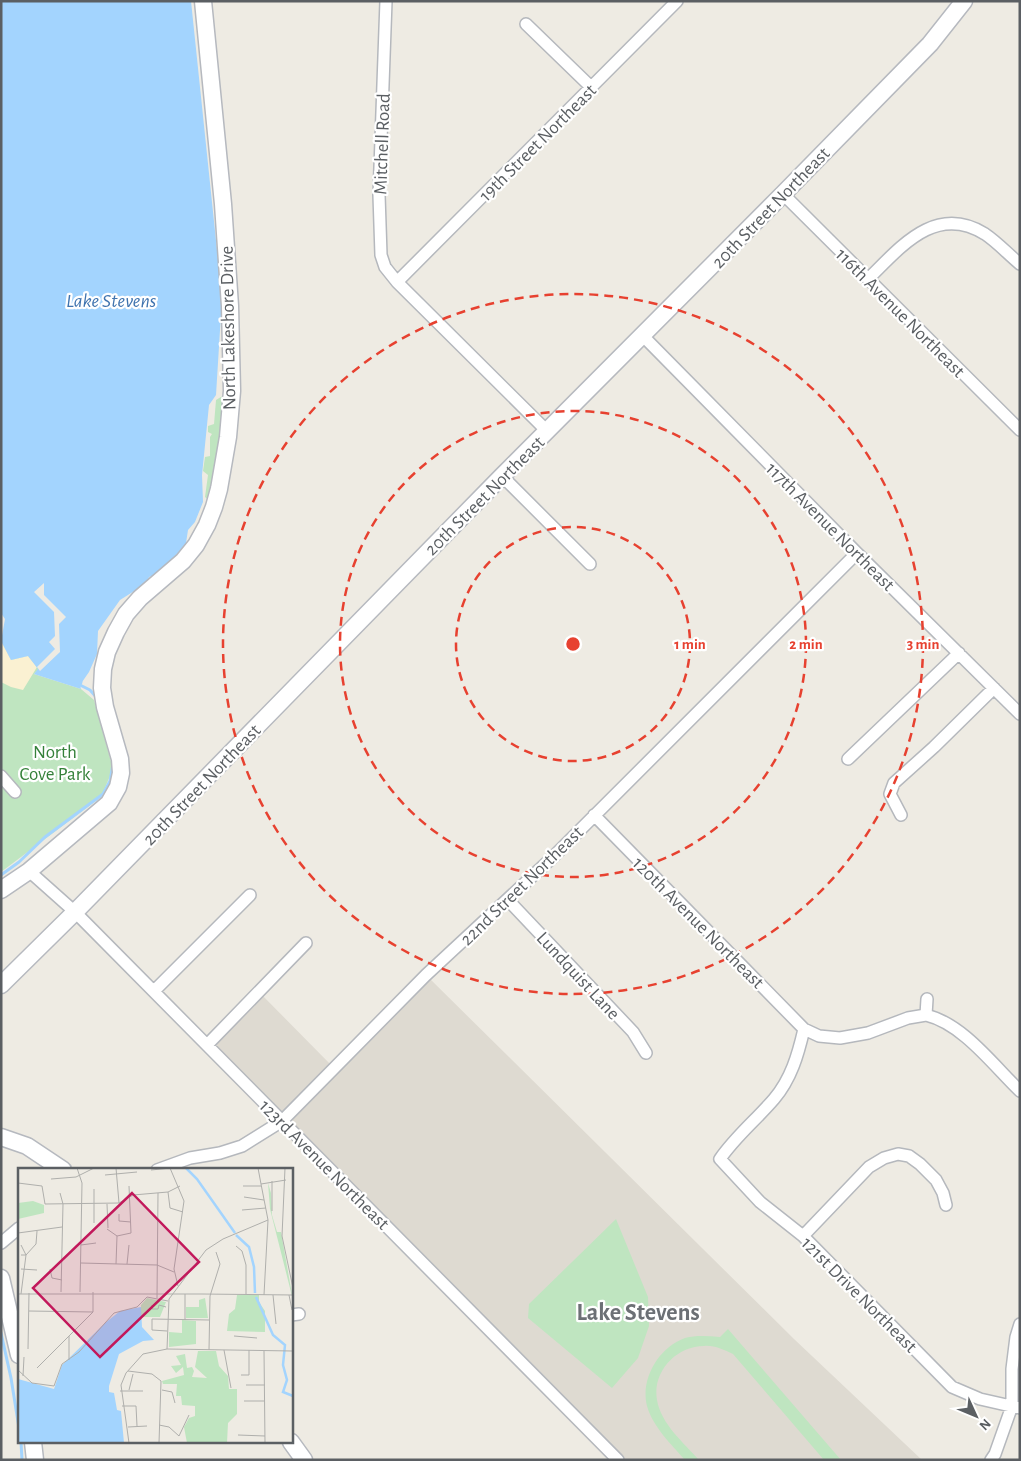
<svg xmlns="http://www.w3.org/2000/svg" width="1021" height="1461" viewBox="0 0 1021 1461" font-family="'Alegreya Sans',sans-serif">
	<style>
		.education { fill: #dedad1 }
		.green { fill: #bfe5c0 }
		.sand { fill: #faf1d2 }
		.water { fill: #a3d4fe }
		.pier { fill: #eeebe3 }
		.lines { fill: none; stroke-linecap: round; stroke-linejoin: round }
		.stream { stroke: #a3d4fe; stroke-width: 3 }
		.street-casing { stroke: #b5b8bd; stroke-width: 14 }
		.secondary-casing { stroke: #b6b9bf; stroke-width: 19 }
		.street { stroke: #fff; stroke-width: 11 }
		.secondary { stroke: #fff; stroke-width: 16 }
		.ring { fill: none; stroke: #e74130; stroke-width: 2.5; stroke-dasharray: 9 6 }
		.labels { text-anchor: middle; stroke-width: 4.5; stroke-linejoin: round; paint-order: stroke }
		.street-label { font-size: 19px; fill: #5b5f63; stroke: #fff }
		.park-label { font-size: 19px; fill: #35813a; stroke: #fff }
		.water-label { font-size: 20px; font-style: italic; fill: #4074af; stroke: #fff }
		.district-label { font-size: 24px; font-weight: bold; fill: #6c7075; stroke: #fff }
		.inset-river { fill: none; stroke: #a3d4fe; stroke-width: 2.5 }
		.inset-road { fill: none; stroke: #afafac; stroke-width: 1 }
		.view { fill: #c2185b; fill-opacity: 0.15; stroke: #c2185b; stroke-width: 2.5 }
		.inset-edge { fill: none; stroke: #5b5f63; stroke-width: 2.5 }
		.centre { fill: #e74130; stroke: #fff; stroke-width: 2.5 }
		.ring-label { font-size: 15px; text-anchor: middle; font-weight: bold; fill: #e74130; stroke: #fff; stroke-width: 4.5; stroke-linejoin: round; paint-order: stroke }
	</style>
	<rect width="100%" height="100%" fill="#eeebe3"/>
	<!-- education -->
	<path class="education" d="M426,975l368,364 128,121h-302l-413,-415 52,-53 75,76z"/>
	<!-- green -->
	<path class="green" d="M229,392l-17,111 -7,-6 3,-22 -5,-4 2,-14 5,-1v-19l2,-3 -4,-2v-6l6,-2 2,-24z
		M1,641l10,19 17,-4 11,13 -5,5 47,15 13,11 19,69 -12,28 -100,75z
		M616,1219l32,78 1,29 -11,32 -26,30 -84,-70 1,-14z
		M728,1329l113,131h-17l-91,-106c-9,-4 -19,-9 -29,-8 -28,0 -52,26 -47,54 4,24 27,43 42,60h-14c-14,-16 -32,-33 -38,-54 -7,-27 12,-59 38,-68 11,-3 23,-2 35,-1z"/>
	<!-- sand -->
	<path class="sand" d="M1,641l10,19 17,-4 9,11 -14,23 -12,-3 -10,-5z"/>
	<!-- water -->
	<path class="water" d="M1,1h190l31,297 -6,97 -7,10 -7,70 1,27 -8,20 -7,8 -2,13 -12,15 -19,17 -6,2 -2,6 -27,17 -22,31 -1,23 -8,18 -9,13 1,4 -47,-15 4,-5 -10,-13 -17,4 -10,-19 4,-22 -4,-6z"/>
	<!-- pier -->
	<path class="pier" d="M44,583v12l22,22 -7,7 1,28 -20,19 -3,-4 18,-18 -6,-7 6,-6 -1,-24 -20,-20z"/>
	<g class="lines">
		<!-- stream -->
		<path class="stream" d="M81,682l-1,3 10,5 7,8
			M1,875l18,-13 26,-25 58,-43 7,-13 3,-17
			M1,1333l10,45 8,50
			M21,1442l1,18"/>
		<!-- street casing -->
		<g class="street-casing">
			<path id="street" d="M386,1l-7,194 2,60 4,12 12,15 150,149
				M526,24l65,63
				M783,194l237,236
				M868,279c32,-31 67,-76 117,-45 12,8 23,20 35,30
				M397,282l280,-281
				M643,336l214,217 163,161
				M502,476l88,88
				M848,759l111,-106
				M1,776l14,16
				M594,815l210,214
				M901,815l-11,-21 4,-11 40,-36 60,-59
				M29,871l46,41 543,548
				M508,900l125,132 13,21
				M154,991l96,-96
				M927,999l-1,16 -18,3 -40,15 -28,5 -21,-2 -15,-7c-6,26 -13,50 -30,70 -18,21 -39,38 -54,60l40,43 43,34 149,151 28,12 40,9
				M926,1015c37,9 67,50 94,76
				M207,1045l99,-102
				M157,1170l33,-12 30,-5 22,-7 40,-25 144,-146 128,-119 303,-303
				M803,1236l66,-69 15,-9 14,-4 11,2 11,8 16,16 7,13 3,12
				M1,1243l18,-15
				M291,1315l8,-1
				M991,1460l4,-6 17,-48v-37l4,-32 4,-13"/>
		</g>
		<!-- secondary casing -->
		<g class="secondary-casing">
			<path id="secondary" d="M1,890l28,-19 80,-68 9,-16 3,-14 -1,-14 -15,-52 -3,-19 1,-19 4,-17 9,-20 10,-18 14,-16 43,-37 13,-16 11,-20 7,-18 5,-18 9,-52 4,-46 -2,-85 -7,-102 -20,-203
				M1,985l74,-73 427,-436 281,-282 147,-150 34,-43
				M1,1137l26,9 36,24
				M1,1278l18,77
				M33,1442l2,18
				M291,1442l13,18"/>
		</g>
		<!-- street -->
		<use href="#street" class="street"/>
		<!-- secondary -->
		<use href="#secondary" class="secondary"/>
	</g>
	<!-- distance rings -->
	<g class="ring">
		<circle cx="573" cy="644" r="117"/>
		<circle cx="573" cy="644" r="233"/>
		<circle cx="573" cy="644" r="350"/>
	</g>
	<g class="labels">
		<!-- street labels -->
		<g class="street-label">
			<text transform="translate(537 142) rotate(-45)" y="7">19th Street Northeast</text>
			<text transform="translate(381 144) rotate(-88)" y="7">Mitchell Road</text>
			<text transform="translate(770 207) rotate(-46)" y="7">20th Street Northeast</text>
			<text transform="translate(901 312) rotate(45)" y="7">116th Avenue Northeast</text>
			<text transform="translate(227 328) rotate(-91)" y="7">North Lakeshore Drive</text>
			<text transform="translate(484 495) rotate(-45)" y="7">20th Street Northeast</text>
			<text transform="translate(831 526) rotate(45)" y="7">117th Avenue Northeast</text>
			<text transform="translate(201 784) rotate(-46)" y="7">20th Street Northeast</text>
			<text transform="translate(521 885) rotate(-44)" y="7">22nd Street Northeast</text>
			<text transform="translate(699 922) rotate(45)" y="7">120th Avenue Northeast</text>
			<text transform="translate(579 975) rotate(47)" y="7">Lundquist Lane</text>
			<text transform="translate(325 1164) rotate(45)" y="7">123rd Avenue Northeast</text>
			<text transform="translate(860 1294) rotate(45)" y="7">121st Drive Northeast</text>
		</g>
		<!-- park labels -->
		<g class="park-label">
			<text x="55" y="758">North<tspan x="55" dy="22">Cove Park</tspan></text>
		</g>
		<!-- water labels -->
		<g class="water-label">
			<text x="111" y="307">Lake Stevens</text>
		</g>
		<!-- district labels -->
		<g class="district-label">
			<text x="638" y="1320">Lake Stevens</text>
		</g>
	</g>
	<!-- overview -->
	<g transform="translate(18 1168)">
		<rect width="275" height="275" fill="#eeebe3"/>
		<path d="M250,15l3,10 1,22 5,17h4l12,68 -23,-91zM15,33l11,4v8l-26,6v-16zM219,127h22v7l6,9v21l-38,-1 2,-17 6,-5zM129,130l19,4 -6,15h-19v-12zM187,130l3,20h-22v-11h13v-7zM164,152l14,1v23l-27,3v-15l13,1zM180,183h18l3,15 9,10 1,13h8v25l-9,9 -1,20h-40l-3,-16 5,-9 6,-2v-10l-13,-1 -1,-9h-5l1,-12h-14l-1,-3 22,-6 -1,-8 -7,6 -5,-7 10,-1 -5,-9 9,-2 2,14 5,-1 2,4 -2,6 15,1 -12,-11z" fill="#bfe5c0"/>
		<path d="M123,139l1,20 12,13 -11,1 -24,13 -10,32v6l5,1 3,17 4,1 3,32h-106v-64l36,10 8,-24 43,-42 15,-12z" fill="#a3d4fe"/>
		<path class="inset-river" d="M168,0l11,11 38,54M218,67l13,12 5,20 1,26M238,129l17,38 12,10 -2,20 4,15 -4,12 10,4"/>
		<path class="inset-road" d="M59,0l5,15 -2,109M98,0l3,35M152,0l14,33 -10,68 4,17M240,0l3,16M267,0l-3,68 11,52M133,2l20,-2M87,7l32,-3M33,11l25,-2 18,-9M0,15l24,3 3,18 74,-1 14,-8 35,-3 12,-6M225,18h18M76,21v34M150,24l2,16 13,4M42,25l3,11 -2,88M226,29l20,3M89,36l1,24M224,42l24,-2M254,43v-30M101,46v7l12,1M89,61l10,7 14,-3 -2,-47M0,65l44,-6M63,77l15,-2M218,78l6,5 4,14v29M3,87h5l-5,-10M63,95l76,2 17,7M98,96l1,-28M109,96l2,-19M3,101l16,1M32,101l2,9 10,2M0,126h167v26M3,126l5,-39 10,-11 1,-13M167,126h17M184,126l91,1M246,127l4,-75M255,127l3,29M271,127l3,15M139,130l1,-105M134,137v4h6l1,-4 7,2M11,143l64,1M75,144v-20M149,163l-15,-1v-11l57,1M216,168l23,2M10,181l1,-56M149,181l126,2M191,182l1,-54 10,-32 -4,-12M206,182l7,38M246,183l1,92M51,192v-24l24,-24M19,200l32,-32M0,202v-22M0,202l14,13 22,3 8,-22 17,-12 35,-39 23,-6 10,-10 21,4M110,203l24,3 9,7 -2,62M223,207h8v-25M5,208l1,-19M228,217h19M111,222l4,-16M144,222l10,2 3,11M102,223h23M226,233h21M104,238h14l1,20M141,257l10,2 10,9 10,-21M110,259l19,-1M220,267l27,1M111,275l-8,-58 5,-12 17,-19 24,-5 2,-50 37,-49 17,-11 45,-19 -7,-36 25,-4"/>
		<path class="view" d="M114,25l67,69 -99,95 -67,-69z"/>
		<rect width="275" height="275" class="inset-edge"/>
	</g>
	<circle cx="573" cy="644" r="8" class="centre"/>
	<g class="ring-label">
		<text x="690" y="649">1 min</text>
		<text x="806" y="649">2 min</text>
		<text x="923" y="649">3 min</text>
	</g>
	<!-- border -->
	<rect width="1021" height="1461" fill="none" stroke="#5b5f63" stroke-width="5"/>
	<!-- north arrow -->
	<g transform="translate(976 1416) rotate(134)" stroke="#ffffff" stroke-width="4" paint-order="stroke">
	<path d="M0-4L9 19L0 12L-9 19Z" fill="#5b5f63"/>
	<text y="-8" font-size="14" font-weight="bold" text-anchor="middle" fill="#5b5f63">N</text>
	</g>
</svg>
